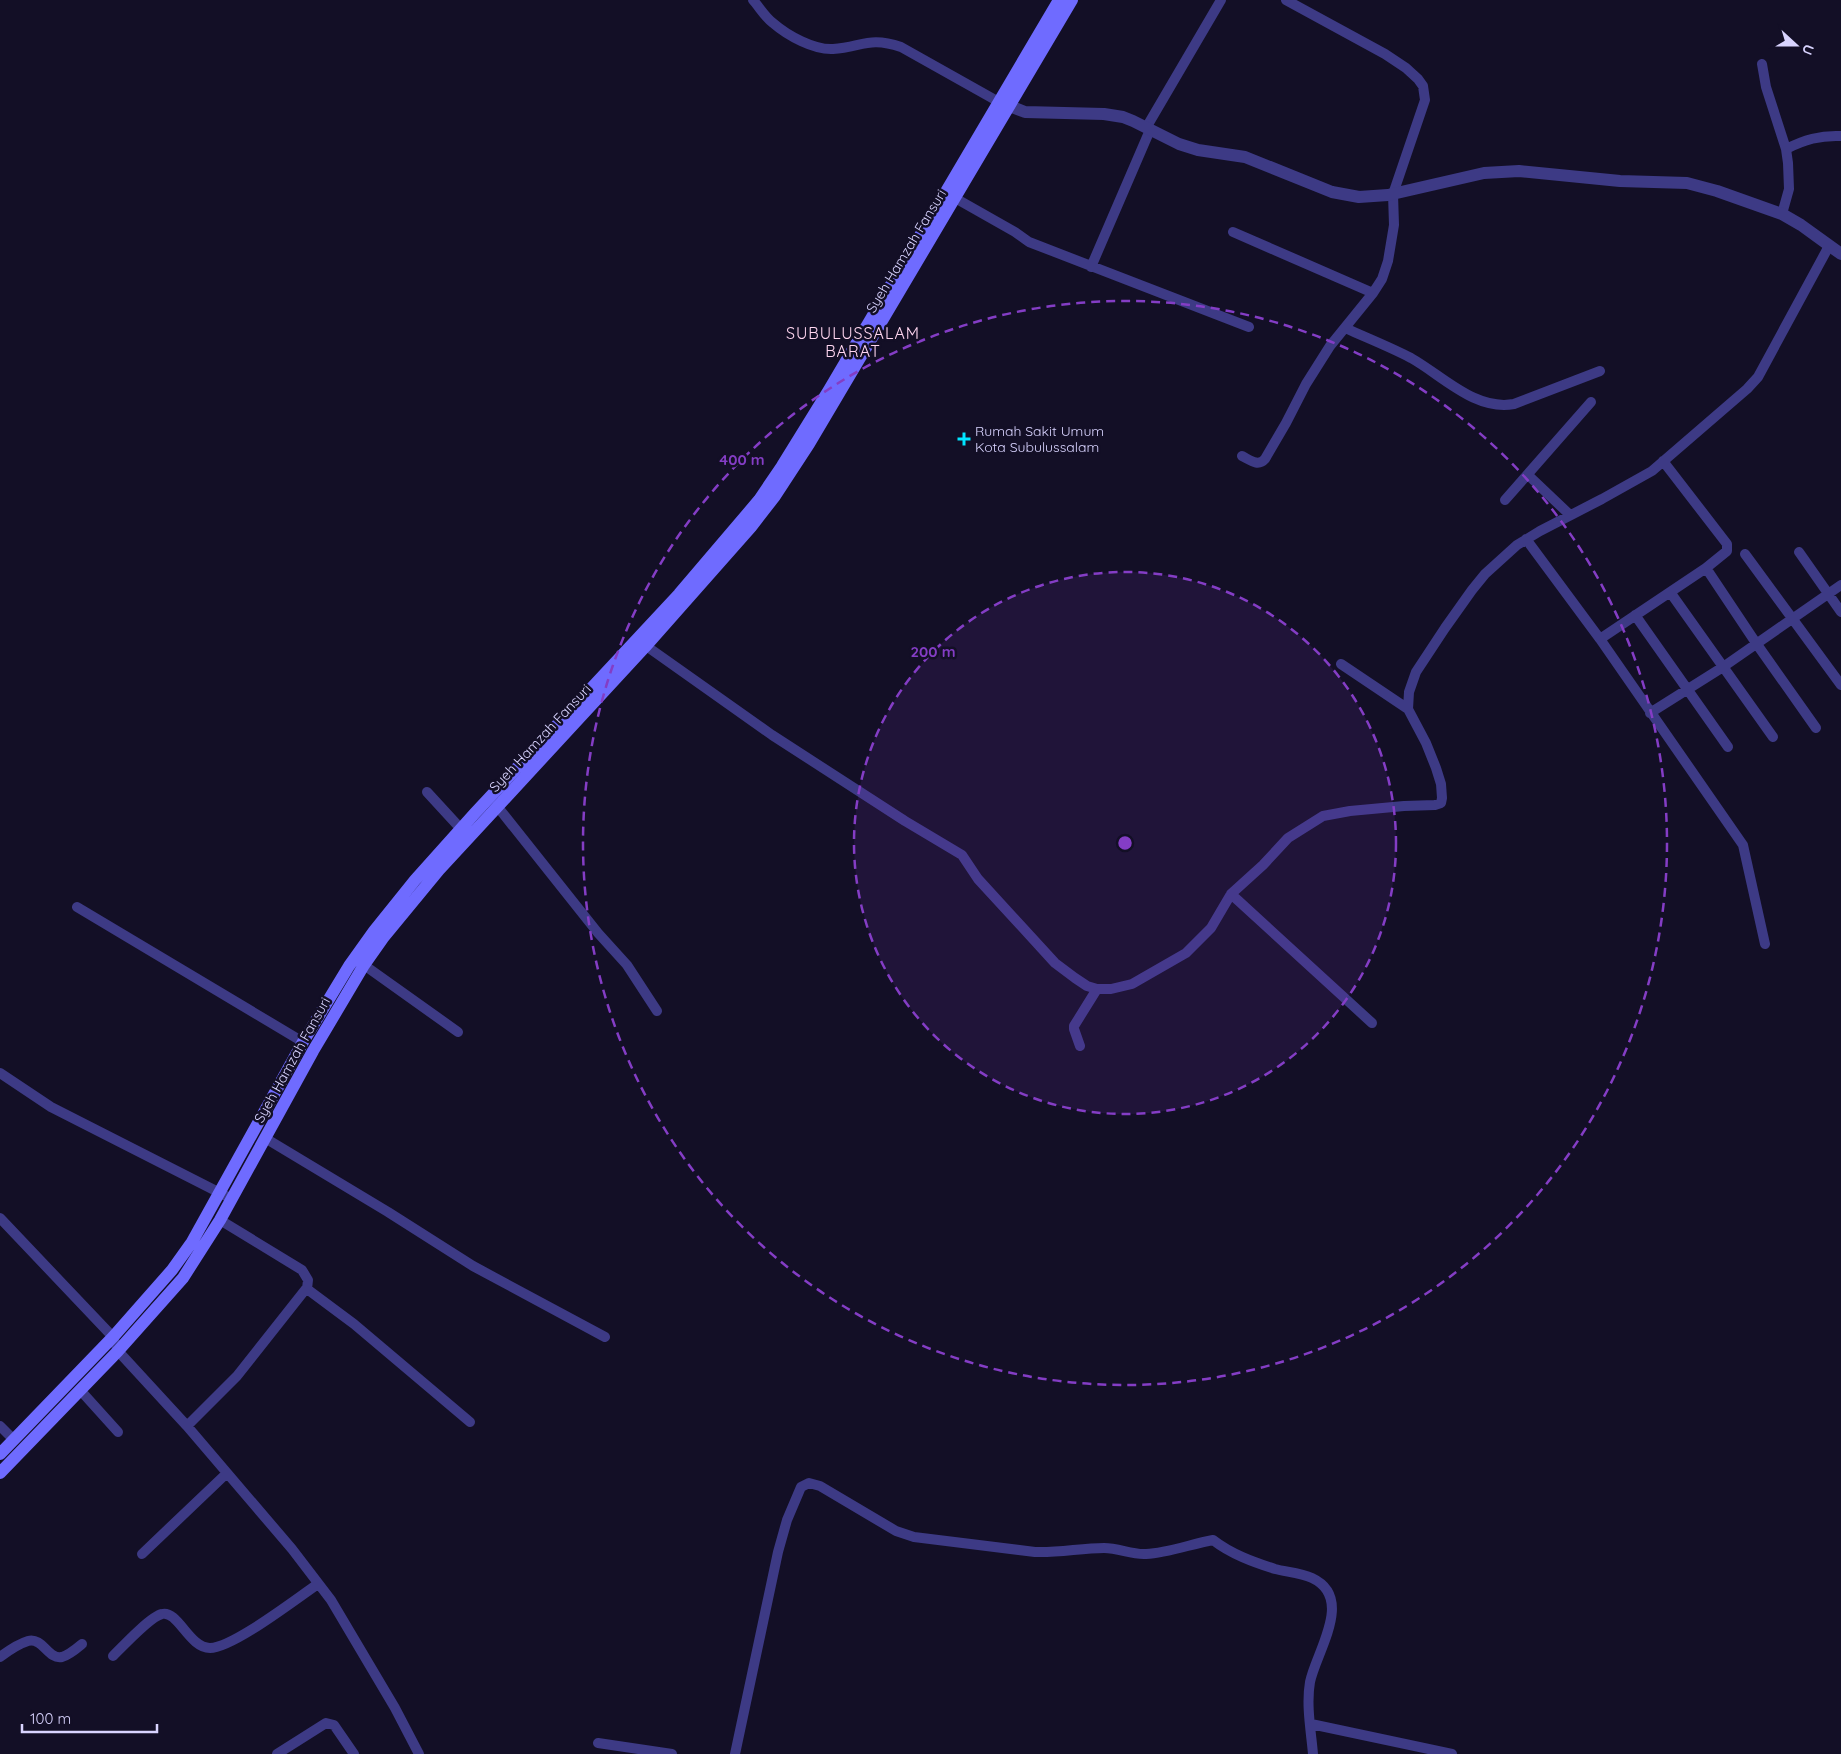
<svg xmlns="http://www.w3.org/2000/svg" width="1841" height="1754" viewBox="0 0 1841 1754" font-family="Quicksand,sans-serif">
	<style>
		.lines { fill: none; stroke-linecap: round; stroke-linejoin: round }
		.minor { stroke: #3d3a85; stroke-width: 10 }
		.tertiary { stroke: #3d3a85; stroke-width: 12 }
		.secondary { stroke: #6f6bff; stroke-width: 12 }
		.ring { fill: none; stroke: #843dc5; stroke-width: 2.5; stroke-dasharray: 9 6 }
		.poi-dot { fill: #00e5ff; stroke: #130f26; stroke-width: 2 }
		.labels { text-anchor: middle; stroke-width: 5; stroke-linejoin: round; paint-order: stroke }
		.street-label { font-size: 14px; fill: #d9d4ff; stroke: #130f26 }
		.poi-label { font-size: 14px; fill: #d9d4ff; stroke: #130f26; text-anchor: start }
		.quarter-label { font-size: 16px; letter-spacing: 1px; fill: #ffd6f0; stroke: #130f26 }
		.centre { fill: #843dc5; stroke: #130f26; stroke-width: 2.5 }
		.ring-label { font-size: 15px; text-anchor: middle; font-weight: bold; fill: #843dc5; stroke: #130f26; stroke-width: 5; stroke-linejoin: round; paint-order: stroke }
	</style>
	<rect width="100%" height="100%" fill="#130f26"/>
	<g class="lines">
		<!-- minor -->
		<path class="minor" d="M753,0c7,8 12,17 20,23 15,13 41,27 60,26 29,-2 36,-13 68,-2l98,55
			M1762,64l4,23 20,62 2,14 1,26 -7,25
			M1146,128l75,-128
			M1786,149c18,-9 34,-14 55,-13
			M955,198l60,34 14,10 220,85
			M1233,232l140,61
			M1091,267l59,-137
			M1345,328c22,10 45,19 66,30 32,18 64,53 103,46l86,-33
			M1242,456c8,4 16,11 23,3l21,-36 20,-39 24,-38 43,-53 9,-14 6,-18 6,-36 -1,-31 32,-94 -2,-14 -5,-7 -12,-11 -21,-14 -99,-54
			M1528,475l42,40
			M1505,500l86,-98
			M1526,539l74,100 143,206 22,99
			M1799,552l42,60
			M1745,554l96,131
			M1706,568l50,75 60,85
			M1670,592l103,145
			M1635,615l93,132
			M1600,639l106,-71 21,-17v-7l-64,-83
			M642,643l130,92 133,86 57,34 16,24 77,84 20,15 12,8 10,3h14l21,-5 54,-31 25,-25 20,-34 32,-29 25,-27 35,-22 27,-5 54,-5 31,-1 6,-2 1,-5 -1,-14 -5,-16 -10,-25 -18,-34 1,-17 7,-20 29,-44 27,-38 13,-16 32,-29 23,-14 62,-32 50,-28 95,-82 11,-12 71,-131
			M1341,664l67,45
			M1650,713l73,-46 118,-82
			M427,792l34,37
			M497,806l101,127 29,32 30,46
			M1231,894l141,129
			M77,907l226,135
			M364,965l94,67
			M1080,1046l-6,-17v-3l23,-37
			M0,1073l51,34 175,89
			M265,1138l123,74 85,54 132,71
			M0,1218l113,119 5,14 69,75 105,123 39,51 64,108 24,46
			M307,1289l47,35 116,98
			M81,1391l37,41
			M0,1426l14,14
			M187,1426l50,-50 68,-86 2,-1 1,-9 -6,-10 -82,-50
			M142,1554l85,-81
			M113,1656c9,-9 38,-40 49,-42 16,-4 27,34 48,34 23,0 87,-50 108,-64
			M0,1657c8,-6 18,-13 28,-16 15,-4 20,19 34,16 7,-2 14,-8 20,-13
			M1311,1724l141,30
			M598,1743l74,11
			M277,1754l49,-31 8,2 20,29
			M735,1754l43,-202 9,-32 14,-33 8,-4 11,3 76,45 18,6 121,15c24,1 46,-4 69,-4 15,0 28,7 42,6 22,-1 45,-10 67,-14 18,14 40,22 62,29 12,3 26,4 37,9 43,20 4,74 -2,104 -4,23 1,49 3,72"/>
		<!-- tertiary -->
		<path class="tertiary" d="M999,102l26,10 79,2 19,3 10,4 46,23 19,6 47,7 87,35 27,5 29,-2 96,-22 35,-2 101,10 67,2 30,8 65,23 19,11 40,29"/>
		<!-- secondary -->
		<path class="secondary" d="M0,1454l113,-117 59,-67 20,-28 111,-200 46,-76 25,-35 41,-51 60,-67 204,-219 80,-94 23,-34 47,-76 230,-390
			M0,1473l118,-122 65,-73 37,-58 93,-169 51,-86 19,-27 56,-68 206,-223 106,-120 24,-31 34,-52 263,-444"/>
	</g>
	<!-- distance rings -->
	<circle cx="1125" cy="843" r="271" fill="#843dc5" fill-opacity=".12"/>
	<g class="ring">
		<circle cx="1125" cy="843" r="271"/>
		<circle cx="1125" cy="843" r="542"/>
	</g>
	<!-- markers -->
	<path class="poi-dot" d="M961.5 431.5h5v5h5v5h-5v5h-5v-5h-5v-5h5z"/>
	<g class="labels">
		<!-- street labels -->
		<g class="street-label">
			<text transform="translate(906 251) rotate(-59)" y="5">Syeh Hamzah Fansuri</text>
			<text transform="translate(540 738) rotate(-47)" y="5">Syeh Hamzah Fansuri</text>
			<text transform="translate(292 1060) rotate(-61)" y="5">Syeh Hamzah Fansuri</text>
		</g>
		<!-- poi labels -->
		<g class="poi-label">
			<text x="975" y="436">Rumah Sakit Umum<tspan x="975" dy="16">Kota Subulussalam</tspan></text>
		</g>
		<!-- quarter labels -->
		<g class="quarter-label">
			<text x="853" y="339">SUBULUSSALAM<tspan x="853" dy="18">BARAT</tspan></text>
		</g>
	</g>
	<circle cx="1125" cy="843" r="8" class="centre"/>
	<g class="ring-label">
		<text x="742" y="465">400 m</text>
		<text x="933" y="657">200 m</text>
	</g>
	<!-- north arrow -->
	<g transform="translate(1796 45) rotate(111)" stroke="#130f26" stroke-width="4" paint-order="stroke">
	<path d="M0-4L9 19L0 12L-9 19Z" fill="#d9d4ff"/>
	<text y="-8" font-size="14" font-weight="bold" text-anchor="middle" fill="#d9d4ff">U</text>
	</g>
	<!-- scale -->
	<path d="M22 1724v8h135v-8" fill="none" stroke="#d9d4ff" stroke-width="2.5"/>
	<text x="30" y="1724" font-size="15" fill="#d9d4ff" stroke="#130f26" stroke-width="4" paint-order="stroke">100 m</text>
</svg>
